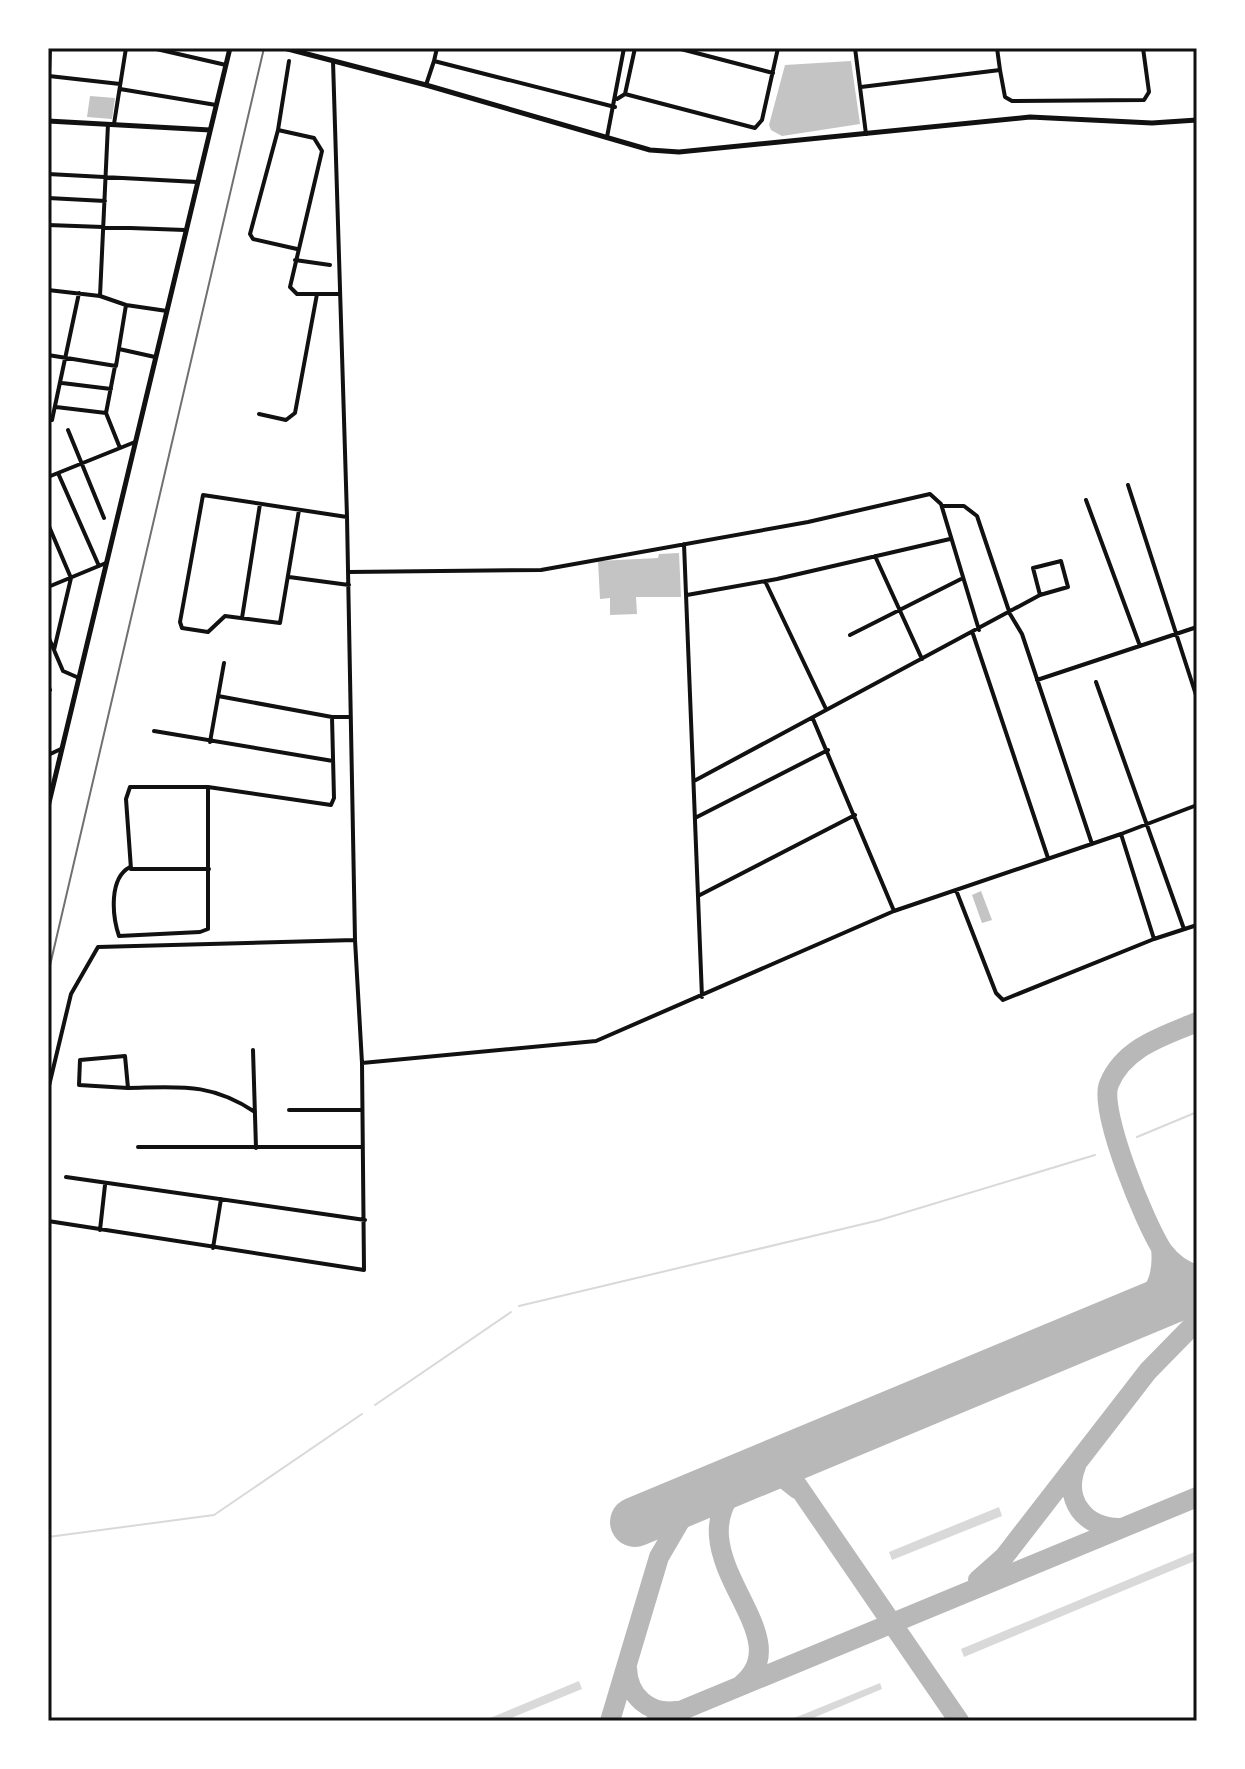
<svg xmlns="http://www.w3.org/2000/svg" width="1245" height="1769" viewBox="0 0 1245 1769" font-family="'Asap Condensed',sans-serif">
	<style>
		.water { fill: #d9d9d9 }
		.lines { fill: none; stroke-linecap: round; stroke-linejoin: round }
		.stream { stroke: #d9d9d9; stroke-width: 2 }
		.taxiway { stroke: #b8b8b8; stroke-width: 20 }
		.runway { stroke: #b8b8b8; stroke-width: 50 }
		.building { fill: #c4c4c4 }
		.minor { stroke: #111; stroke-width: 4 }
		.tertiary { stroke: #111; stroke-width: 5 }
		.rail { stroke: #707070; stroke-width: 2 }
		.neatline { fill: none; stroke: #111; stroke-width: 3 }
	</style>
	<rect width="100%" height="100%" fill="#fff"/>
	<!-- water -->
	<path class="water" d="M999,1507l3,9 -110,44 -3,-8z
		M1197,1551v9l-233,97 -3,-8z
		M579,1681l3,8 -78,32h-21z
		M880,1683l2,6 -76,32h-19z"/>
	<g class="lines">
		<!-- stream -->
		<path class="stream" d="M1137,1137l60,-25
			M519,1306l361,-86 215,-65
			M375,1405l136,-93
			M48,1537l166,-22 148,-101"/>
		<!-- taxiway -->
		<path class="taxiway" d="M1197,1022c-33,14 -73,25 -88,62 -11,26 37,142 54,167 9,12 20,20 34,24
			M1115,1322c33,-18 50,-35 46,-74
			M812,1448l-19,17 2,17 164,239
			M1076,1466c-13,33 8,62 43,62
			M752,1473h25l20,16
			M978,1580l26,-23 144,-186 49,-50
			M627,1668c1,28 22,47 50,43
			M741,1685c67,-53 -82,-134 7,-210
			M610,1721l49,-164 28,-48 35,-24
			M656,1721l541,-224"/>
		<!-- runway -->
		<path class="runway" d="M635,1522l562,-234"/>
	</g>
	<!-- building -->
	<path class="building" d="M851,61l9,63 -78,12 -11,-6 -2,-5 16,-60z
		M90,96l25,2 -3,21 -25,-2z
		M679,553l2,44h-45l1,17 -27,1v-17l-10,1 -2,-38 60,-3 1,-4z
		M981,891l11,29 -10,3 -10,-28z"/>
	<g class="lines">
		<!-- minor -->
		<path class="minor" d="M152,48l74,17
			M437,48l-3,13 181,46
			M677,48l96,25
			M855,48l11,86
			M289,61l-11,69 -28,104 3,5 44,10
			M1000,70l5,27 7,4 132,-1 5,-8 -6,-44
			M49,76l71,8
			M426,85l8,-24
			M861,87l139,-17 -3,-22
			M120,89l96,16
			M625,94l130,34 7,-8 16,-72
			M617,99l8,-5 10,-46
			M48,101l2,-53
			M114,124l12,-76
			M278,130l36,8 8,13 -32,136 7,7h42
			M607,137l17,-89
			M48,174l149,8
			M48,198l57,3
			M48,225l137,5
			M295,260l35,5
			M48,290l52,6 26,9
			M100,296l8,-172
			M119,349l36,8
			M48,355l68,11 10,-61 41,6
			M62,383l49,6
			M56,407l50,6 14,35
			M106,413l9,-47
			M259,414l27,6 9,-7 22,-119
			M52,420l27,-127
			M68,430l36,88
			M58,473l41,93
			M48,477l87,-35
			M1128,485l69,213
			M1086,500l54,146
			M942,506h22l13,10 33,98 12,20 70,210
			M299,510l-19,113 -55,-7 -17,16 -26,-4 -2,-6 23,-127 144,22
			M48,524l23,54 -17,72
			M684,544l18,453
			M875,556l47,103
			M348,572l193,-2 267,-48 122,-28 11,10 38,126
			M289,577l60,8
			M765,581l61,128
			M48,587l58,-24
			M687,595l90,-16 173,-40
			M242,618l18,-114
			M973,634l75,224
			M850,635l111,-56
			M48,636l15,35 16,7
			M1037,680l160,-53
			M1096,682l88,247
			M48,685l2,5
			M218,696l114,21h18
			M813,719l81,192
			M154,731l179,30
			M210,742l14,-79
			M48,755l13,-6
			M694,781l346,-186 28,-8 -7,-26 -28,7 7,27
			M695,818l133,-68
			M1121,834l76,-29
			M130,867c-21,11 -18,48 -11,69l81,-4 8,-3v-142
			M209,869h-78l-5,-70 4,-12h78l123,18 3,-7 -2,-81
			M956,890l40,103 7,7 151,-61
			M698,896l157,-81
			M253,1050l3,98
			M362,1063l234,-22 298,-130 227,-77 33,105 43,-14
			M128,1088l-49,-3 1,-25 45,-4 3,32c51,-1 82,-6 127,24
			M48,1090l23,-96 27,-47 257,-7
			M289,1110h73
			M138,1147h225
			M66,1177l299,43
			M48,1221l316,49 -2,-207 -7,-123 -8,-423 -14,-456
			M100,1230l5,-45
			M213,1248l8,-49"/>
		<!-- tertiary -->
		<path class="tertiary" d="M284,48l142,37 224,65 29,2 351,-35 122,6 45,-3
			M48,121l162,9
			M48,807l182,-759"/>
		<!-- rail -->
		<path class="rail" d="M48,974l216,-926"/>
	</g>
	<!-- border -->
	<rect width="1245" height="1769" fill="none" stroke="#ffffff" stroke-width="100"/>
	<rect x="50" y="50" width="1145" height="1669" class="neatline"/>
</svg>
